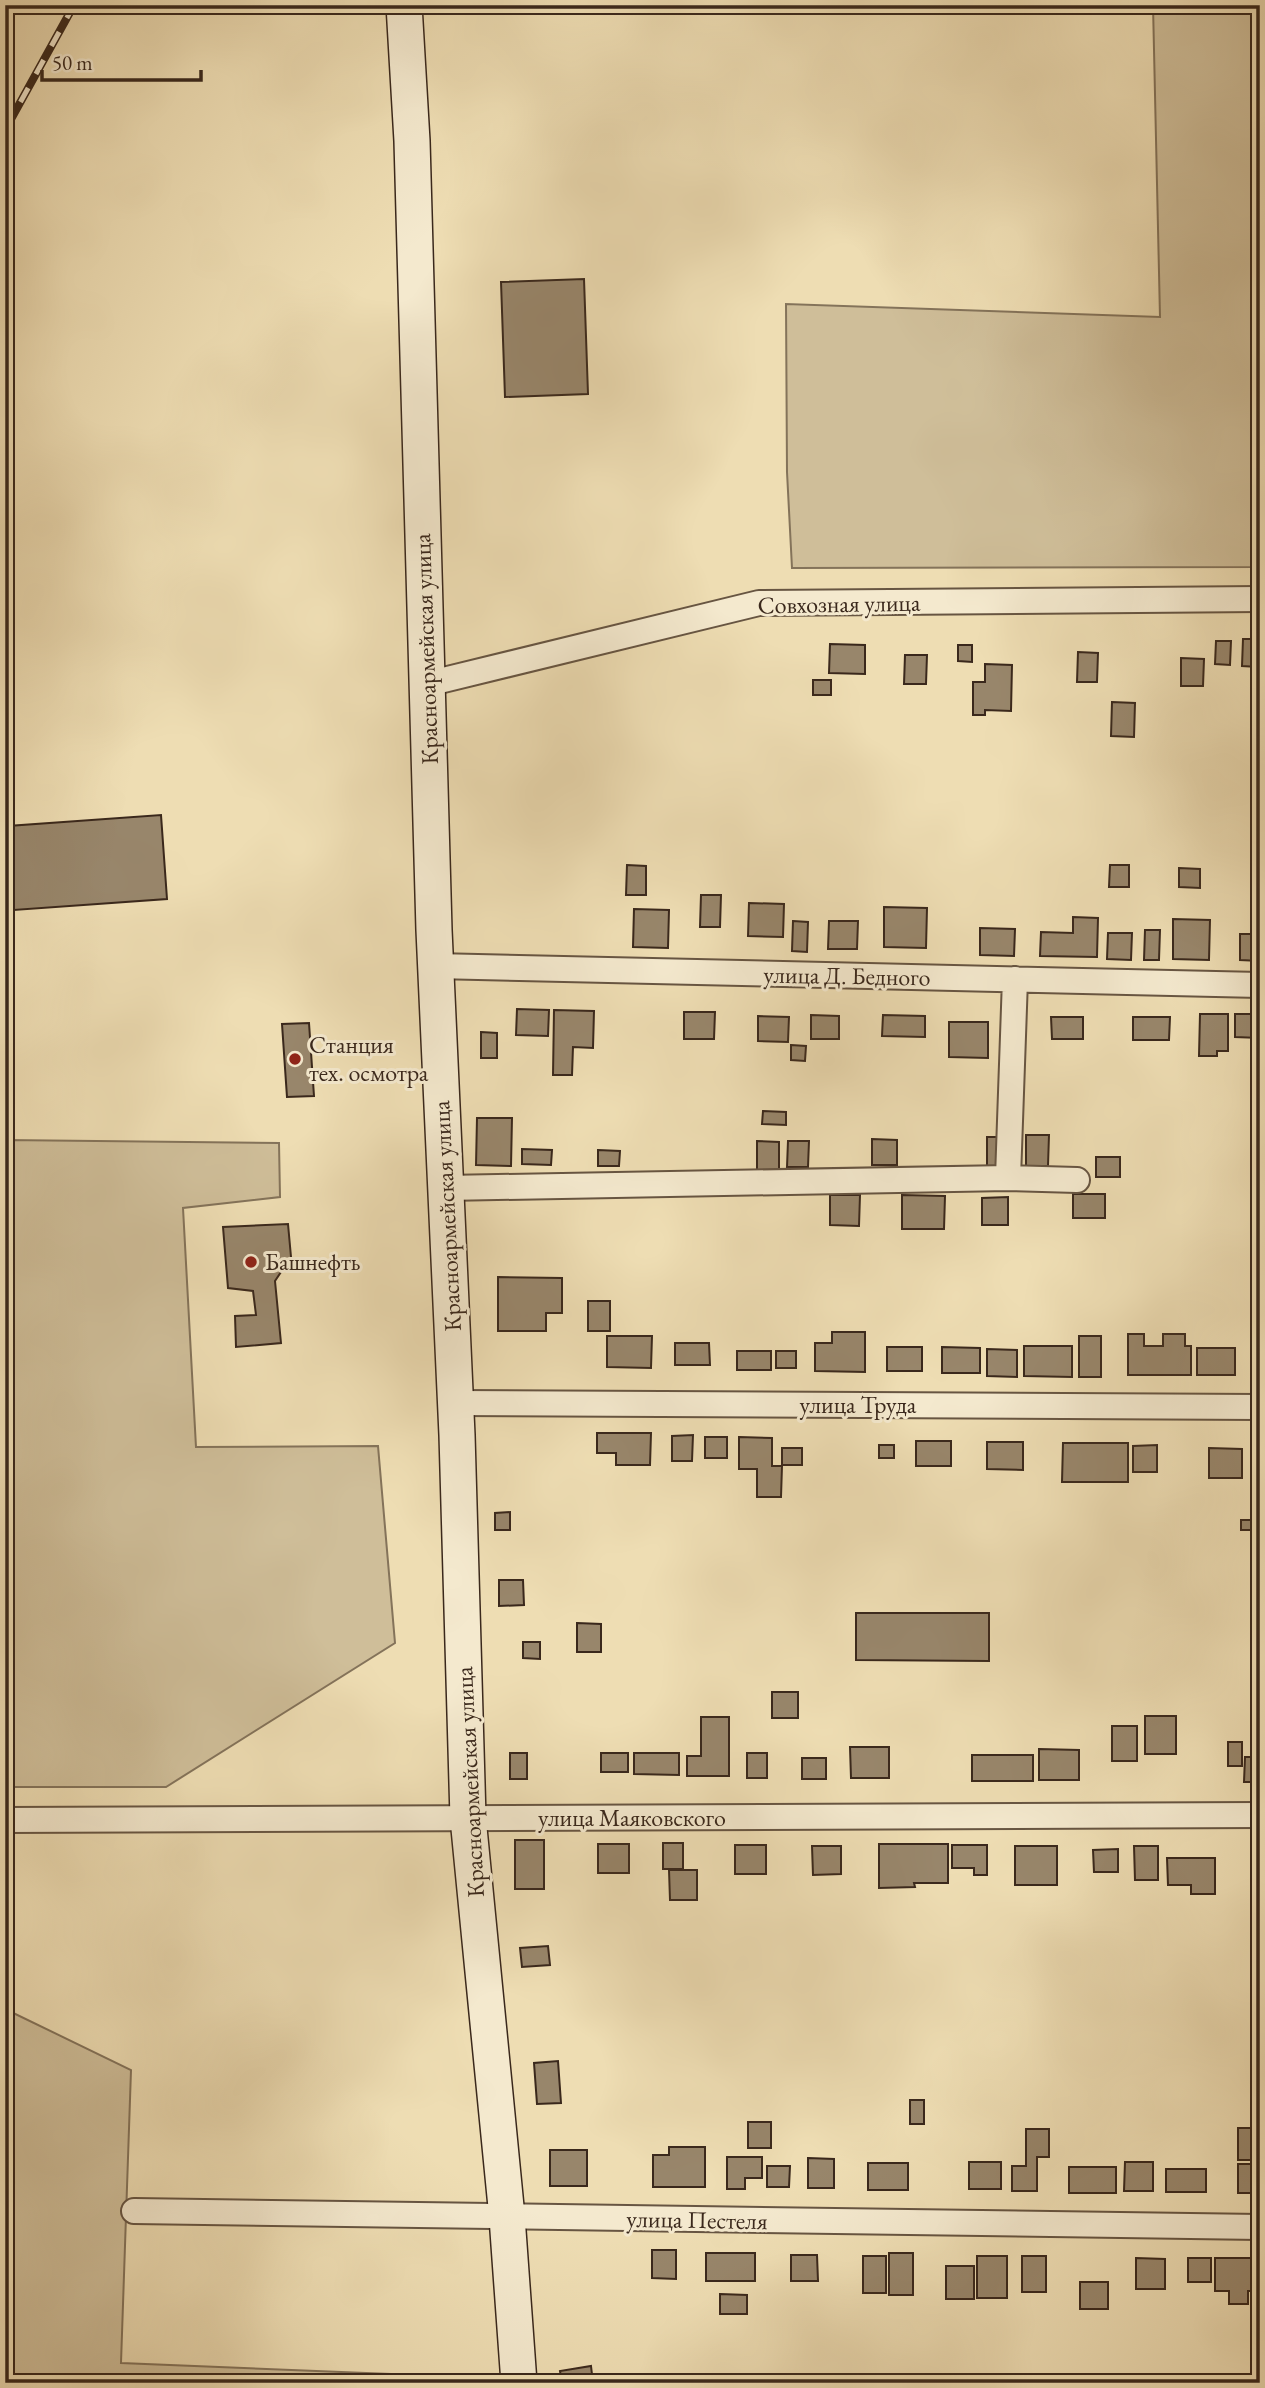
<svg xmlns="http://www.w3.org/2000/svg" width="1265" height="2388" viewBox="0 0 1265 2388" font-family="'EB Garamond',serif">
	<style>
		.green { fill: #cfbe99; stroke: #84735a; stroke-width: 2 }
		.building { fill: #98866b; stroke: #3a281c; stroke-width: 2 }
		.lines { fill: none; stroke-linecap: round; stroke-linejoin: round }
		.street-casing { stroke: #675542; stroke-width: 28 }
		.secondary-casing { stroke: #3a281c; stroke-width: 38 }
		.street { stroke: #f4e9ce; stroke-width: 24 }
		.secondary { stroke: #f4e9ce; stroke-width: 35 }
		.rail-casing { stroke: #3a281c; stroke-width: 8 }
		.rail { stroke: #f4e9ce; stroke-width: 5; stroke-dasharray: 16; stroke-linecap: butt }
		.poi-dot { fill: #8f2418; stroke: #f4e9ce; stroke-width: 2.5 }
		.labels { text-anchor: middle; stroke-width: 6; stroke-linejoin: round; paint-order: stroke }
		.street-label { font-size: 24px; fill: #3a281c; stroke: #f4e9ce }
		.poi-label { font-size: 24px; fill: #3a281c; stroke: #f4e9ce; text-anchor: start }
	</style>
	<rect width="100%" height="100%" fill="#eeddb3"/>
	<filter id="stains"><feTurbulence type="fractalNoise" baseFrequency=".00286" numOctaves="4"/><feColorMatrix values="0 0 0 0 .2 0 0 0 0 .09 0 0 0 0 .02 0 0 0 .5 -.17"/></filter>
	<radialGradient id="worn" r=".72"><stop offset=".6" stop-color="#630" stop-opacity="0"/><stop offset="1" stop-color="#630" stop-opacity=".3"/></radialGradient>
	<!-- green -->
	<path class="green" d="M1153,5h107v562l-468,1 -5,-96 -1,-168 374,13z
		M5,1140l274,3 1,54 -97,11 13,239 182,-1 17,197 -229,144h-161z
		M5,2009l126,61 -10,293 369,15v5h-485z"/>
	<!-- building -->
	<path class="building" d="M584,279l4,115 -83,3 -4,-115z
		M1243,639h15v28l-16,-1z
		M1216,641h15l-1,24 -15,-1z
		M830,644l35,1v29l-36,-1z
		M958,645h14v17l-14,-1z
		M1078,652l20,1 -1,29h-20z
		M905,655h22l-1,29h-22z
		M1181,658l23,1 -1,27h-22z
		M985,664l27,1 -1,46 -26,-1v5h-12v-33h12z
		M813,680h18v15h-18z
		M1112,702l23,1 -1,34 -23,-1z
		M161,815l6,84 -153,11 -6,-84z
		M627,865l19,1v29h-20z
		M1110,865h19v22h-20z
		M1179,868l21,1v19l-21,-1z
		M701,895h20l-1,32h-20z
		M749,903l35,1 -1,33 -35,-1z
		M884,907l43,1 -1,40 -42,-1z
		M634,909l35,1 -1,38 -35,-1z
		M1073,917l25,1 -1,39 -57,-1 1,-24 32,1z
		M1173,919l37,1 -1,40 -36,-1z
		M793,921l15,1 -1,30 -15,-1z
		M829,921h29l-1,28h-29z
		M980,928l35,1 -1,27 -34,-1z
		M1145,930h15l-1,30h-15z
		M1108,933h24l-1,27 -24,-1z
		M1240,934h20v27l-20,-1z
		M517,1009l32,1 -1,26 -32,-1z
		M554,1010l40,1 -1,37 -20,-1 -1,28h-19z
		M684,1012h31l-1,27h-30z
		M1200,1014h28v37h-11v5h-18z
		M1235,1014h25v24l-25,-1z
		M811,1015l28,1v23h-28z
		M883,1015l42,1v21l-43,-1z
		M758,1016l31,1 -1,25 -30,-1z
		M1051,1017h32v22h-31z
		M1133,1017h37l-1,23h-36z
		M949,1022h39v36l-39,-1z
		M309,1023l5,73 -27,1 -5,-73z
		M481,1032l16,1v25h-16z
		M791,1045l15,1 -1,15 -14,-1z
		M763,1111l23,1v13l-24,-1z
		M477,1118h35l-1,48 -35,-1z
		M1026,1135h23l-1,31h-22z
		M987,1137h17v30h-17z
		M872,1139l25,1v25h-25z
		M757,1141l22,1v29l-22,-1z
		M788,1141h21l-1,26h-21z
		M522,1149l30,1 -1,15 -29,-1z
		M598,1150l22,1 -1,15h-21z
		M1096,1157h24v20h-24z
		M1073,1194h32v24h-32z
		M830,1195h30l-1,31 -29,-1z
		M902,1195l43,1 -1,33h-42z
		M1008,1197v28h-26v-27z
		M288,1224l3,33 -16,24 6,62 -45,4 -1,-31 21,-1 -3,-24 -25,-3 -5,-61z
		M498,1277l64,1v35h-16v18h-48z
		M588,1301h22v30h-22z
		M832,1332h33v40l-50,-1v-28h17z
		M1128,1334h16v12h19v-12h22v12h6v29h-63z
		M607,1336h45l-1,32 -44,-1z
		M1079,1336h22v41h-22z
		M675,1343h34l1,22h-35z
		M1024,1346h48v31l-48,-1z
		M887,1347h35v24h-35z
		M942,1347l38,1v25h-38z
		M1257,1347h3v27h-3z
		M1197,1348h38v27h-38z
		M987,1349l30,1v27l-30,-1z
		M737,1351h34v19h-34z
		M776,1351h20v17h-20z
		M597,1433h54l-1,32h-34v-12h-19z
		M693,1435l-1,26h-20v-25z
		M705,1437h22v21h-22z
		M739,1437l33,1v28h10l-1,31h-24v-28h-18z
		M916,1441h35v25h-35z
		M987,1442h36v28l-36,-1z
		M1063,1443h65v39h-66z
		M879,1445h15v13h-15z
		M1157,1445v27h-24v-26z
		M782,1448h20v17h-20z
		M1209,1448l33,1v29h-33z
		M510,1512v18h-15v-17z
		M1241,1520h19v10h-19z
		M499,1580h24l1,25 -25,1z
		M856,1613h133v48l-133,-1z
		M577,1623l24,1v28h-24z
		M523,1642h17v17l-17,-1z
		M772,1692h26v26h-26z
		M1145,1716h31v38h-31z
		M701,1717h28v59h-42v-20h14z
		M1112,1726h25v35h-25z
		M1228,1742h14v24h-14z
		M850,1747h39v31h-38z
		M1039,1749l40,1v30h-40z
		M510,1753h17v26h-17z
		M601,1753h27v19h-27z
		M634,1753h45v22l-45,-1z
		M747,1753h20v25h-20z
		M972,1755h61v26h-61z
		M1245,1757h15v25h-16z
		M802,1758h24v21h-24z
		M515,1840h29v49h-29z
		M663,1843h20v26h-20z
		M598,1844h31v29h-31z
		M879,1844h69v39h-34l1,4 -36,1z
		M735,1845h31v29h-31z
		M952,1845h35v30h-13v-7h-22z
		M812,1846h29v28l-28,1z
		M1015,1846h42v39h-42z
		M1134,1846h24v34h-23z
		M1118,1849v23h-24l-1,-22z
		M1167,1858h48v36h-24v-9h-23z
		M669,1870h28v30h-27z
		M548,1946l2,19 -28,2 -2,-19z
		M558,2061l3,42 -24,1 -3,-41z
		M910,2100h14v24h-14z
		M748,2122h23v26h-23z
		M1238,2128h22v32h-22z
		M1026,2129h23v28h-12v34h-25v-25h14z
		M669,2147h36v40h-52v-32h16z
		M550,2150h37v36h-37z
		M727,2157h35v21h-17v11h-18z
		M808,2158l26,1v29h-26z
		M969,2162h32v27h-32z
		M1125,2162h28v29h-29z
		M868,2163h40v27h-40z
		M1238,2164h22v29h-22z
		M767,2166h23l-1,21h-22z
		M1069,2167h47v26h-47z
		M1166,2169h40v23h-40z
		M652,2250h24v29l-24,-1z
		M706,2253h49v28h-49z
		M889,2253h24v42h-24z
		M791,2255h26l1,26h-27z
		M863,2256h23v37h-23z
		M977,2256h30v42h-30z
		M1022,2256h24v36h-24z
		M1136,2258l29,1v30h-29z
		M1188,2258h23v24h-23z
		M1215,2258h45v33h-12v13h-19v-13h-14z
		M946,2266h28v33h-28z
		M1080,2282h28v27h-28z
		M720,2294l27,1v19h-27z
		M591,2366l2,17h-31l-2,-12z"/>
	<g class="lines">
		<!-- street casing -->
		<g class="street-casing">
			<path id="street" d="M427,684l332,-81 501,-4
				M435,966l825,19
				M1008,1178l7,-199
				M446,1188l562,-10 69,2
				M456,1403l804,4
				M5,1820l1255,-5
				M134,2211l1126,16"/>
		</g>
		<!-- secondary casing -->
		<g class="secondary-casing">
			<path id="secondary" d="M404,5l8,136 22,789 23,505 11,383 39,399 12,166"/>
		</g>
		<!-- street -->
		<use href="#street" class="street"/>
		<!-- secondary -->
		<use href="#secondary" class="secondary"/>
		<!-- rail casing -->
		<g class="rail-casing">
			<path id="rail" d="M5,19l15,-14
				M5,130l69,-125"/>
		</g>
		<!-- rail -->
		<use href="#rail" class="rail"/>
	</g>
	<!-- markers -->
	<g class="poi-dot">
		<circle cx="295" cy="1059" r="7"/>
		<circle cx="251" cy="1262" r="7"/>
	</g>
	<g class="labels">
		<!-- street labels -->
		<g class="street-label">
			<text transform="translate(839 604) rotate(-1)" y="8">Совхозная улица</text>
			<text transform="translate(426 649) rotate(-92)" y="8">Красноармейская улица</text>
			<text transform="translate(847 976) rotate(1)" y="8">улица Д. Бедного</text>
			<text transform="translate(447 1216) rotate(-93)" y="8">Красноармейская улица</text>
			<text x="858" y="1413">улица Труда</text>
			<text transform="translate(470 1782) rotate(-93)" y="8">Красноармейская улица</text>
			<text x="632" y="1826">улица Маяковского</text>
			<text transform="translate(697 2220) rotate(1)" y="8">улица Пестеля</text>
		</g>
		<!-- poi labels -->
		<g class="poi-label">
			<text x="309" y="1053">Станция<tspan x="309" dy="28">тех. осмотра</tspan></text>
			<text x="265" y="1270">Башнефть</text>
		</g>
	</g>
	<!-- margin -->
	<rect width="1265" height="2388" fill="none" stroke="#eeddb3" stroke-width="28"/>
	<rect x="7" y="7" width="1251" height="2374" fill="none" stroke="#3a281c" stroke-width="3.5"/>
	<rect x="14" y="14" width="1237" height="2360" fill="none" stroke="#3a281c" stroke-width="2"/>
	<!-- scale -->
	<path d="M42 70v10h159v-10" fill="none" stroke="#3a281c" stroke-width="3.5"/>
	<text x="52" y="70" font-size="21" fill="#3a281c" stroke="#f4e9ce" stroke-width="5" paint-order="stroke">50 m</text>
	<rect width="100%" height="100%" filter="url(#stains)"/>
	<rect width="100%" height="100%" fill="url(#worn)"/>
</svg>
